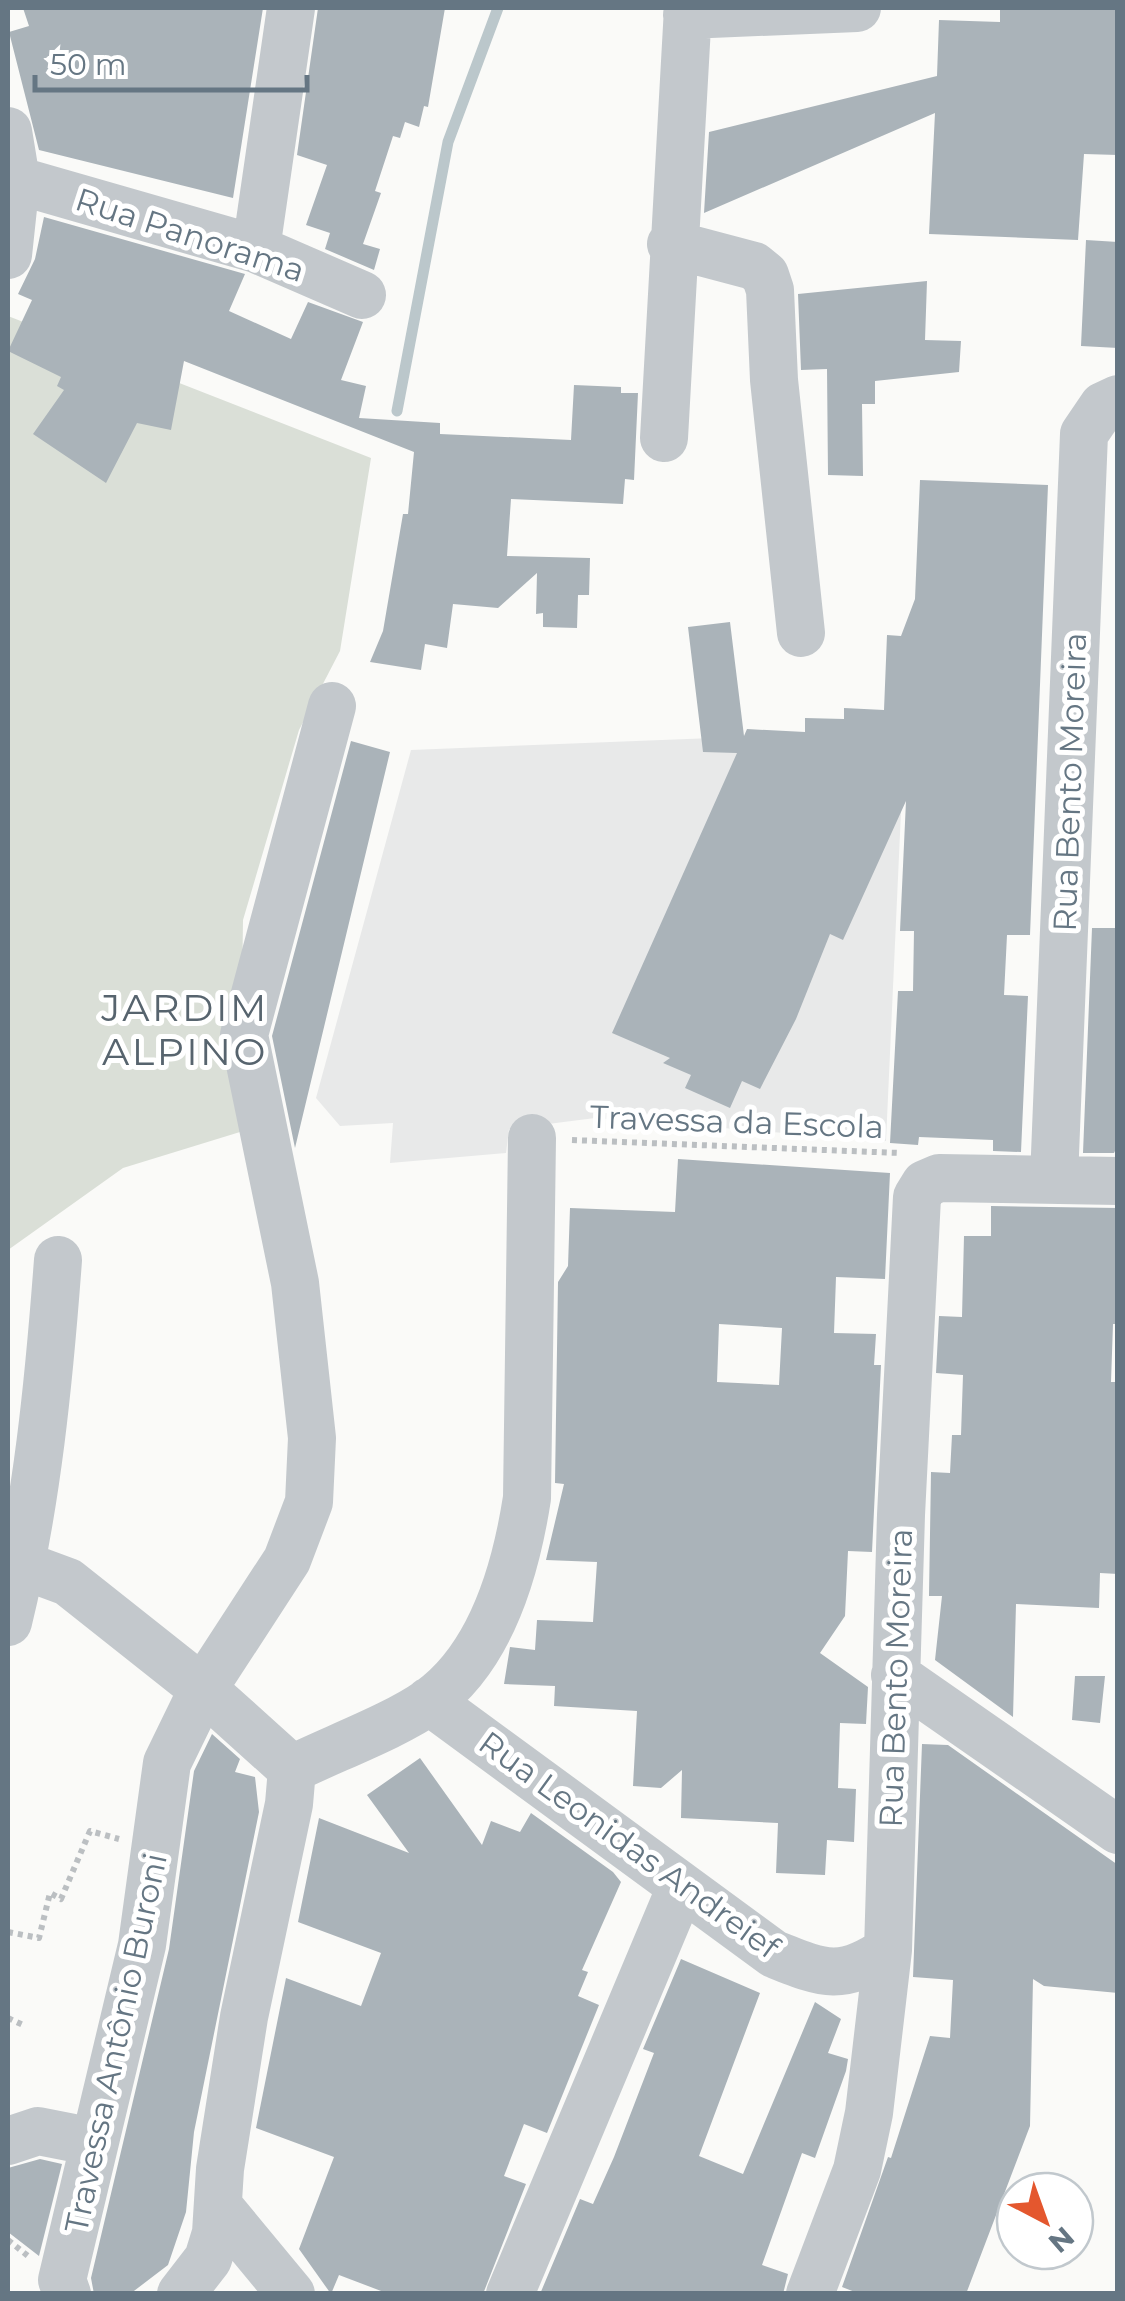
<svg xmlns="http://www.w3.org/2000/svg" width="1125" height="2301" viewBox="0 0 1125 2301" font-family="Montserrat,sans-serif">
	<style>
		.built { fill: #e8e9e9 }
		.green { fill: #dadfd7 }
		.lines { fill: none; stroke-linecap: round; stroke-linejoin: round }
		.stream { stroke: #bbc7cb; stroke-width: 11 }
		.building { fill: #aab3b9; fill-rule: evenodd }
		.path { stroke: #bbbfc2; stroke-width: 6; stroke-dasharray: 5 5; stroke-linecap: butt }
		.minor { stroke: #c3c8cc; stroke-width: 48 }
		.labels { text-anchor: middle; stroke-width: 10; stroke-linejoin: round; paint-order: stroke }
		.street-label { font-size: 32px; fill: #657683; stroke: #fff }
		.quarter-label { font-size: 38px; letter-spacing: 2.5px; fill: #57646e; stroke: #fff }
	</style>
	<rect width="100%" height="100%" fill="#fafaf8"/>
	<!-- built -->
	<path class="built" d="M811,734l92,34 -17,373 -291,-23 -86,11 -3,24 -116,10 3,-40 -53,3 -24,-28 95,-348z"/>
	<!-- green -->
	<path class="green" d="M8,316l363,142 -31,193 -41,79 -56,190 -3,212 -117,36 -115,82z"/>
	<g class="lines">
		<!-- stream -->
		<path class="stream" d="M397,411l51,-269 50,-134"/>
	</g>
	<!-- building -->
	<path class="building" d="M23,8h240l-30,190 -194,-48 -30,-118 20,-6z
		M318,8h127l-17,99 -4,-1 -5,21 -14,-5 -5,16 -7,-2 -18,55 6,2 -18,51 17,5 -6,21 -49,-21 5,-16 -24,-8 21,-60 -30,-10z
		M1000,8h118v147l-34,-1 -6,86 -149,-6 6,-121 -231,100 5,-81 228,-56 2,-56 61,2z
		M44,217l201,57 -16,37 62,28 17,-37 55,20 -22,58 25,6 -7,32 81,5v11l131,6 3,-55 47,2v6h17l-4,87 -9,-1 -2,25 -112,-5 -4,57 83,2 -1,37h-11l-1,33 -34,-1v-14l-7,1 1,-41 -39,35 -45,-4 -6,44 -22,-4 -4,26 -51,-8 13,-31 20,-117h5l6,-62 -230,-91 -13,69 -34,-7 -31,60 -73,-49 31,-44 -7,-4 4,-9 -53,-26 24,-51 -14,-6 17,-35z
		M1086,240l32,2v106l-37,-2z
		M927,281l-2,59 36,1 -2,31 -84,9v23h-13l1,72 -35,-1 -1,-106 -26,1 -3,-76z
		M920,480l128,5 -18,450h-23l-3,60 24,1 -7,156 -28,-1v-11l-74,-3 -1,8 -28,-2 8,-152h15l1,-60h-14l6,-130 -63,139 -13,-6 -34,85 -36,70 -18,-8 -12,27 -45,-20 6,-13 -28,-12 7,-5 -58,-25 125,-280 -34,-1 -15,-125 42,-5 14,114 3,-7 58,3v-14l39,1v-11l40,2 3,-75 14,1 14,-37z
		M351,741l39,11 -95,396 -23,-112z
		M1092,928h26v217l-4,8h-31z
		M678,1159l212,14 -5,106 -49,-2 -2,56 42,1 -2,31h7l-9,187 -24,-1 -3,65 -25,37 48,34 -2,37 -26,-1 -2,65 18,1 -2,53 -27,-2 -2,35 -49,-2 2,-50 -97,-5 1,-48 -21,18 -28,-2 4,-75 -83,-5 1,-20 -51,-2 6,-37 25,3 2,-30 56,2 4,-60 -51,-2 18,-76 -9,-1 3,-201 10,-16 2,-58 105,4zM719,1324l63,4 -3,57 -62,-3z
		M991,1206l127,2v116h-5l-2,58h7v192l-18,-1 -1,35 -83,-4 -3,113 -78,-57 7,-64h-13l2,-124 19,1 2,-38h9l2,-60 -27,-2 3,-57 23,1 2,-81h27z
		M1075,1676h30l-5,47 -28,-3z
		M212,1734l28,25 -5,13 20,5 4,35 -65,320 -8,80 -18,53 -38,29h-36l-3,-16 78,-329 25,-178z
		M922,1744l26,1 170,120v128l-74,-7 -11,-7 -3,147 -64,168h-106l-18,-7 46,-130 3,1 39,-122 20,2 3,-58 -40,-3z
		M420,1758l62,87 9,-24 29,11 11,-19 82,59 8,10 -39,88 6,2 -10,24 21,9 -52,128 -23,-9 -20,52 22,8 -43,110h-94l-50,-19 -8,19 -32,-45 35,-92 -78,-29 30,-150 75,28 20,-53 -83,-31 21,-104 90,35 -42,-58z
		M681,1959l79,34 -61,163 44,18 72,-172 26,17 -13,34 20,6 -2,12 -31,87 -13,-5 -40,112 26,9 -5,20h-243l40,-95 13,5 21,-47 40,-104 -11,-4z
		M40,2159l22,5 -23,92 -31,-24v-64z"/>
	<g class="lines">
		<!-- path -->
		<path class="path" d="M572,1140l328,13
			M8,1932l31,6 11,-45 11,6 29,-68 29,8
			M8,2018l15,7
			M8,2240l20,16"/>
		<!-- minor -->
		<path class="minor" d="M687,15l170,-7
			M8,131l8,49 -8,75
			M16,180l240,69 106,46
			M671,244l83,22 11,9 5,15 4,90 27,253
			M256,249l35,-241
			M664,438l24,-430
			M1054,1179l30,-745 19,-28 15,-7
			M22,1565l46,17 135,107 89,80
			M8,1622c29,-118 41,-241 50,-362
			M895,1675l223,155
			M429,1701l345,253c50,20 67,28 114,-4
			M8,2141l30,-10 56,11
			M219,2207l72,87
			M67,2294l-5,-14 80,-335 25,-182 36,-74 84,-129 22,-58 3,-64 -17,-155 -51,-248 88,-329
			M181,2294l27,-35 8,-26 4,-64 24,-152 45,-213 3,-35c40,-20 103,-43 138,-68 62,-45 86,-132 97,-203l5,-360
			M510,2294l171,-407
			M810,2294l47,-124 12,-57 19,-163 13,-435 16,-318 8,-13 14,-6 179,3"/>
	</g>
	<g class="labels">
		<!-- street labels -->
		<g class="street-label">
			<text transform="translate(190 235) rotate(18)" y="11">Rua Panorama</text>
			<text transform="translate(1070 782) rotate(-88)" y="11">Rua Bento Moreira</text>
			<text transform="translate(737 1122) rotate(2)" y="11">Travessa da Escola</text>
			<text transform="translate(896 1678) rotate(-88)" y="11">Rua Bento Moreira</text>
			<text transform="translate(629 1845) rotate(36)" y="11">Rua Leonidas Andreief</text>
			<text transform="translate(116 2043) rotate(-78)" y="11">Travessa Antônio Buroni</text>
		</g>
		<!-- quarter labels -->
		<g class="quarter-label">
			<text x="185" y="1021">JARDIM<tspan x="185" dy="44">ALPINO</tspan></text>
		</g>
	</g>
	<!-- border -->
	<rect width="1125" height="2301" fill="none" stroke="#657683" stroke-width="20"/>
	<!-- north arrow -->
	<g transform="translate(1045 2221) rotate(139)"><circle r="48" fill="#ffffff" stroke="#c1c8cd" stroke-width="2.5"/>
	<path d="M0-8L18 38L0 25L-18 38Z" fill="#e4572e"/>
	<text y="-15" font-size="28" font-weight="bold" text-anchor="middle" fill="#657683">N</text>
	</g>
	<!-- scale -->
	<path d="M35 75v15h272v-15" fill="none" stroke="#657683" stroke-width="5"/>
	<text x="50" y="75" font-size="30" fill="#657683" stroke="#ffffff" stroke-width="8" paint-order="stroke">50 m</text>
</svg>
